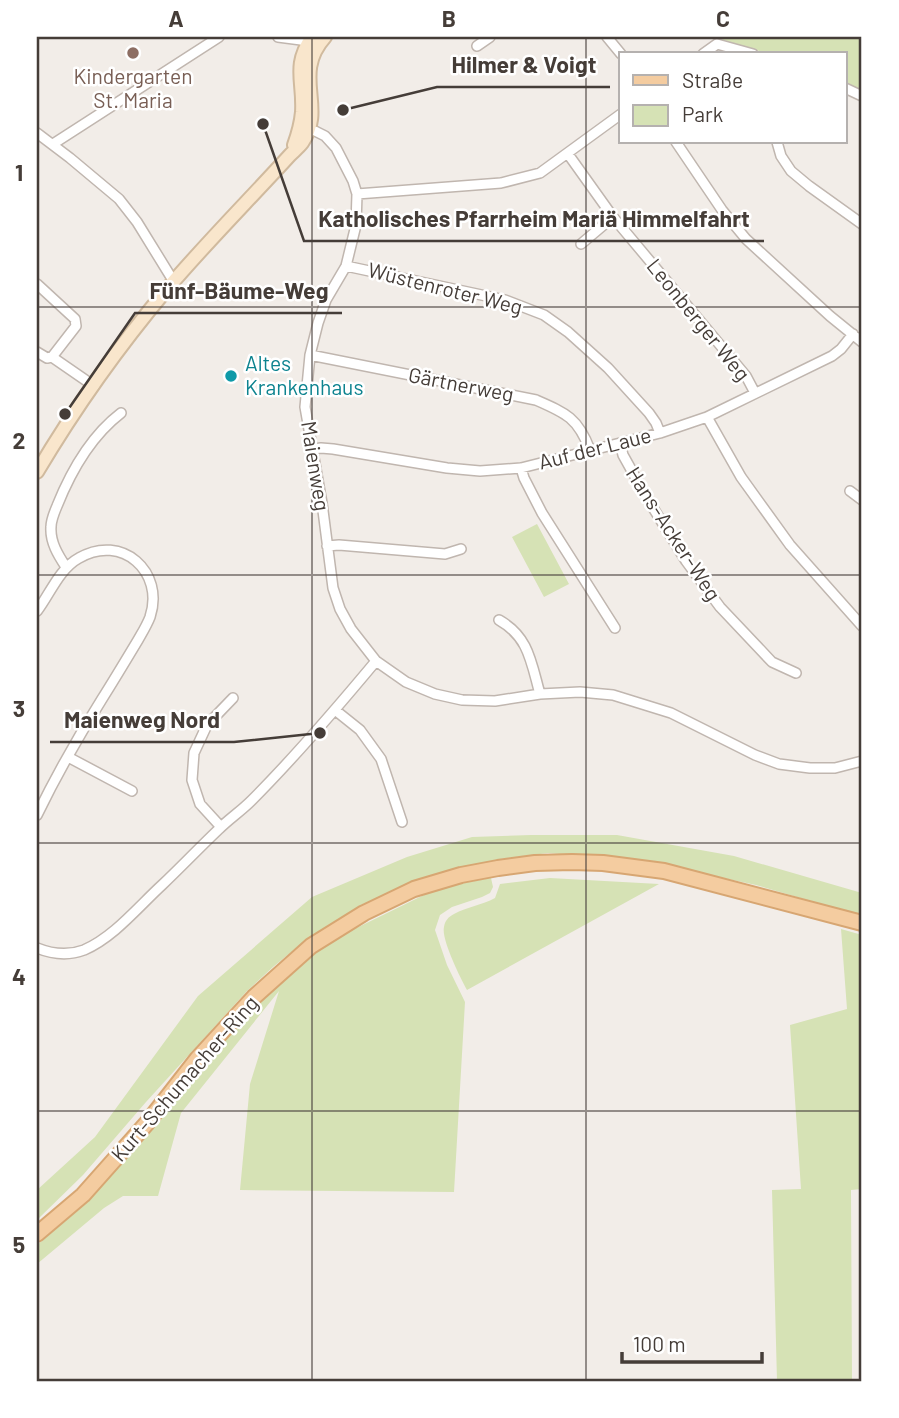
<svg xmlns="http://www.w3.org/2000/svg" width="899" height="1418" viewBox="0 0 899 1418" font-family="Barlow,sans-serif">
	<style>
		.green { fill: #d6e2b5 }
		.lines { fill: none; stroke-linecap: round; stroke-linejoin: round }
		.street-casing { stroke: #c0b6af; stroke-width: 12 }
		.secondary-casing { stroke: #d0ba9e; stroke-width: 16 }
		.primary-casing { stroke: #d7a672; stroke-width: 18 }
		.street { stroke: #fff; stroke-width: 9 }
		.secondary { stroke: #f9e6cc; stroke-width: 12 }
		.primary { stroke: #f4cca0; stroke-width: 14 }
		.grid { fill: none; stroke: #453d38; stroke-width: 2; stroke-opacity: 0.55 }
		.education-dot { fill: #8d6e63; stroke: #fff; stroke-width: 2.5 }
		.culture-dot { fill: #0f9aa8; stroke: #fff; stroke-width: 2.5 }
		.labels { text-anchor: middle; stroke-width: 5; stroke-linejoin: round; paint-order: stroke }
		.education-label { font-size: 21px; fill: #785e54; stroke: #fff }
		.street-label { font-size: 21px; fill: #453d38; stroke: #fff }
		.culture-label { font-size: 21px; fill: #0d838f; stroke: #fff; text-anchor: start }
		.leader { fill: none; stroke: #453d38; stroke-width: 2.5 }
		.callout-dot { fill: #453d38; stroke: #fff; stroke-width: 2.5 }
		.callout-label { font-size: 23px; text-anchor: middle; font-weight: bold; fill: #453d38; stroke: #fff; stroke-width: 5; stroke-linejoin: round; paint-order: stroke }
		.neatline { fill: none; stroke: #453d38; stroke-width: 2.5 }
		.grid-label { font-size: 23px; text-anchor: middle; font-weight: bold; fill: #453d38 }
	</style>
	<rect width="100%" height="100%" fill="#f2ede8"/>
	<!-- green -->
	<path class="green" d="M714,37h148v53l-17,-7v-29h-76z
		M537,524l32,60 -25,13 -32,-60z
		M531,835h86l117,21 128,37v23l-106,-31 -111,-24 -97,-8 -48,6 -77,20 -62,26 -53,33 -35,29 -26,24 -101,111 -63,73 -46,45v-30l58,-53 103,-141 114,-99 95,-40 65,-20z
		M491,878l2,9 -3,6 -8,4 -30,10 -12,8 -5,15 12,35 18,37 -11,190 -214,-2 10,-106 29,-93 -98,122 -23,83h-35l-19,12 -67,56v-19l52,-44 64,-73 51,-64 56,-61 56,-50 24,-17 86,-42 37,-11z
		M550,878l109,6 -192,106c-7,-13 -26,-51 -23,-63 1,-6 4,-10 10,-13 13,-7 28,-9 41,-16l5,-14z
		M841,929l21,6v254l-11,1 1,191h-75l-5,-191 29,-1 -11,-164 57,-16z"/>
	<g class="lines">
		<!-- street casing -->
		<g class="street-casing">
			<path id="street" d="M278,37l23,3 11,4
				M607,37l14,17
				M477,46l13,-9
				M703,54l14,-10 36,10
				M845,88l17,8
				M303,128l12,3 10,5 11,12 17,33 4,13 -1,31 -10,41 -20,34 -8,23 -8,32 -5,52 17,96 11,85 7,21 11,20 25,32 30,21 29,12 27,6 33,1 45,-7 40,-2 33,3 58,18 84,42 24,9 31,4h25l27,-7
				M37,133l33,25 49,41 18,23 37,60
				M676,142l46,68 24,29 84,77 32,26
				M777,142l4,14 10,15 18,15 53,38
				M53,144l166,-107
				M568,154l45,63 133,159 9,17
				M357,194l144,-11 39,-10 81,-59
				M581,244l32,-27
				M346,266l159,34 39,15 24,17 40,36 41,45 7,10 4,10
				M37,284l38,35 1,7 -24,31 42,29
				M37,352l10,6 5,-1
				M310,355l226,45c30,13 42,18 54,50
				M707,417l34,60 49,68 72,81
				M620,443l3,12 24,43 39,63 34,46 52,55 24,11
				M313,449l8,-1 12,1 114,19 33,3 41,-3 139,-35 47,-16 125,-61 9,-7 12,-15
				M521,468l3,10 18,35 73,115
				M850,491l12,9
				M327,546l12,-1 106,9 16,-5
				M66,567c-8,-12 -16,-25 -15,-40 0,-7 3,-14 6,-21 14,-35 34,-70 64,-93
				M37,611c13,-17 22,-42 42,-53 43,-25 86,14 71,59 -3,8 -8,16 -12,23 -12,20 -24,40 -36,59 -24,38 -46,77 -65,116
				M499,620c30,17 32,42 41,74
				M335,710l25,20 21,29 21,63
				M68,757l64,34
				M221,827l-21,-23 -8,-24 2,-27 13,-28 26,-27
				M37,948c15,6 31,8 47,2 30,-13 54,-43 78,-65 19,-18 37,-37 57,-56 10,-10 22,-18 32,-28 44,-44 85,-92 125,-140"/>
		</g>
		<!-- secondary casing -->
		<g class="secondary-casing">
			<path id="secondary" d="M294,145c4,-11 7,-22 8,-33 2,-31 -10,-46 10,-75
				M37,472c38,-64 82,-126 130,-183 39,-46 82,-89 123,-134 4,-4 9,-8 12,-12 25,-36 -11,-68 23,-106"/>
		</g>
		<!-- primary casing -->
		<g class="primary-casing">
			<path id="primary" d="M37,1234l46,-39 64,-72 50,-64 57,-62 57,-51 53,-33 50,-24 47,-14 37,-7 37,-5 37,-1 31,1 61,8 198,52"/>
		</g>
		<!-- street -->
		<use href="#street" class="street"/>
		<!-- secondary -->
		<use href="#secondary" class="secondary"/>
		<!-- primary -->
		<use href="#primary" class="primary"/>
	</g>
	<!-- grid -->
	<path class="grid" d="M312,37v1344M586,37v1344M37,307h825M37,575h825M37,843h825M37,1111h825"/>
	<!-- markers -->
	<circle class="education-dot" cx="133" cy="53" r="7"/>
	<circle class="culture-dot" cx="231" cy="376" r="7"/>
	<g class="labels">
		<!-- education labels -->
		<g class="education-label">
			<text x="133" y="84">Kindergarten<tspan x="133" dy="24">St. Maria</tspan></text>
		</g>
		<!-- street labels -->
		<g class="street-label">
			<text transform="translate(445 289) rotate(14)" y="7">Wüstenroter Weg</text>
			<text transform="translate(698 320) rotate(51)" y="7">Leonberger Weg</text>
			<text transform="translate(461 385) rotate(11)" y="7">Gärtnerweg</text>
			<text transform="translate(595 449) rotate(-14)" y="7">Auf der Laue</text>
			<text transform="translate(315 466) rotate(81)" y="7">Maienweg</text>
			<text transform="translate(673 534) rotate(57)" y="7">Hans-Acker-Weg</text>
			<text transform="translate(185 1079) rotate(-49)" y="7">Kurt-Schumacher-Ring</text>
		</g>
		<!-- culture labels -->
		<g class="culture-label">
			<text x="245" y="371">Altes<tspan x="245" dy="24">Krankenhaus</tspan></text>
		</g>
	</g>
	<!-- callouts -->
	<path class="leader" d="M343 110L437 87H610M263 124L304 241H764M65 414L135 313H342M320 733L234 742H50"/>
	<g class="callout-dot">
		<circle cx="343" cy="110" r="7"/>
		<circle cx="263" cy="124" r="7"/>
		<circle cx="65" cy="414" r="7"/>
		<circle cx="320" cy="733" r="7"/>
	</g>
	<g class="callout-label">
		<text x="524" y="73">Hilmer &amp; Voigt</text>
		<text x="534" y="227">Katholisches Pfarrheim Mariä Himmelfahrt</text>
		<text x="239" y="299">Fünf-Bäume-Weg</text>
		<text x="142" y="728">Maienweg Nord</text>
	</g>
	<!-- border -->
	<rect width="899" height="1418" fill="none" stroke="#ffffff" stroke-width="77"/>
	<!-- legend -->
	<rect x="619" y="52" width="228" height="91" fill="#ffffff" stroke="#b5b1af" stroke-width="2"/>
	<rect x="633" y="75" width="35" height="10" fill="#f4cca0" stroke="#b5b1af" stroke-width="2"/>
	<text x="682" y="88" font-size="21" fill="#453d38">Straße</text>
	<rect x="633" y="105" width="35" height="21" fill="#d6e2b5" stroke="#b5b1af" stroke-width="2"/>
	<text x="682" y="122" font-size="21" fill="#453d38">Park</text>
	<!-- scale -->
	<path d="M622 1352v10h140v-10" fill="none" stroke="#453d38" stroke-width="3.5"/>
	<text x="633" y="1352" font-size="21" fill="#453d38" stroke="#ffffff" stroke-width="5" paint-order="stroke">100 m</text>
	<rect x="38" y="38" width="822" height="1342" class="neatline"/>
	<g class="grid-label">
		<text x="176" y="27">A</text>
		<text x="449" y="27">B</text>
		<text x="723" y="27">C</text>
		<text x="19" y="181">1</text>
		<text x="19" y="449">2</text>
		<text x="19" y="717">3</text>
		<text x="19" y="985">4</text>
		<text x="19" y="1253">5</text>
	</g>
</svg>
